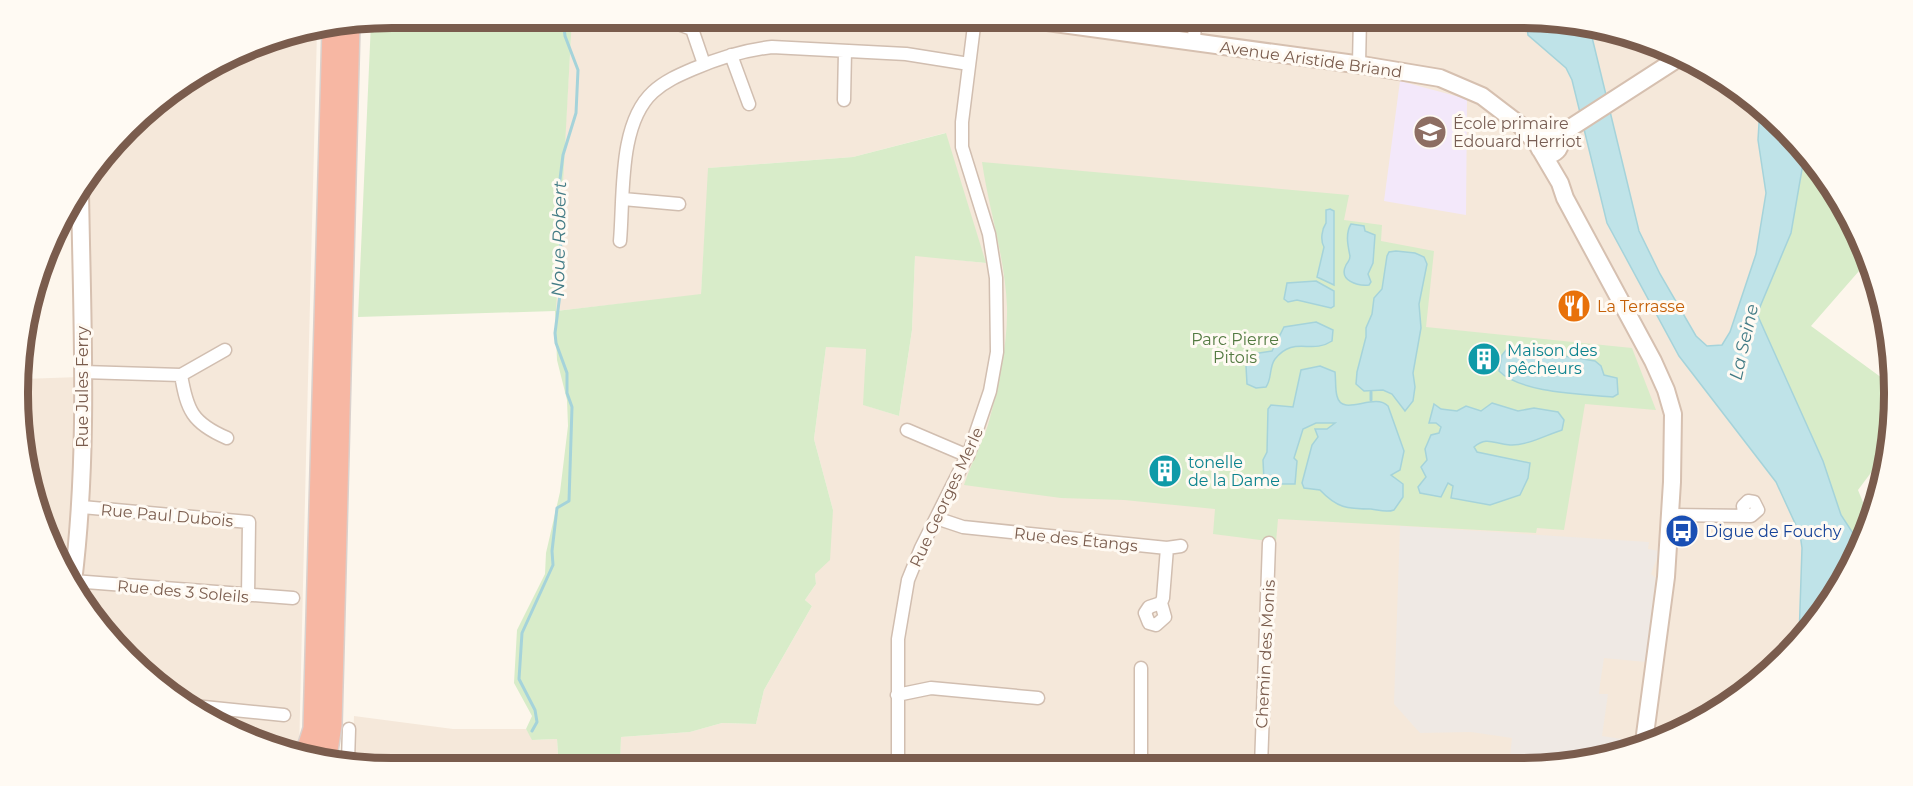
<svg xmlns="http://www.w3.org/2000/svg" width="1913" height="786" viewBox="0 0 1913 786" font-family="Montserrat,sans-serif">
	<style>
		.residential { fill: #f5e8da }
		.industrial { fill: #efe9e4 }
		.education { fill: #f3e8fa }
		.green { fill: #d8ecc9 }
		.water { fill: #bfe3e8; stroke: #a5d3da; stroke-width: 1.5 }
		.lines { fill: none; stroke-linecap: round; stroke-linejoin: round }
		.stream { stroke: #a5d3da; stroke-width: 3 }
		.street-casing { stroke: #d1beb0; stroke-width: 15 }
		.secondary-casing { stroke: #d6c0b0; stroke-width: 20 }
		.highway-casing { stroke: #dad1cd; stroke-width: 24 }
		.street { stroke: #fff; stroke-width: 12 }
		.secondary { stroke: #fff; stroke-width: 16 }
		.highway { stroke: #f7b7a3; stroke-width: 21 }
		.labels { text-anchor: middle; stroke-width: 6; stroke-linejoin: round; paint-order: stroke }
		.street-label { font-size: 16px; fill: #7a5c4d; stroke: #fffaf3 }
		.education-label { font-size: 16px; fill: #785e54; stroke: #fffaf3; text-anchor: start }
		.food-label { font-size: 16px; fill: #c56008; stroke: #fffaf3; text-anchor: start }
		.park-label { font-size: 16px; fill: #537a41; stroke: #fffaf3 }
		.culture-label { font-size: 16px; fill: #0d838f; stroke: #fffaf3; text-anchor: start }
		.transit-label { font-size: 16px; fill: #164399; stroke: #fffaf3; text-anchor: start }
		.water-label { font-size: 18px; font-style: italic; fill: #437c86; stroke: #fffaf3 }
		.rim { fill: none; stroke: #7a5c4d; stroke-width: 8 }
	</style>
	<rect width="100%" height="100%" fill="#fdf6ec"/>
	<!-- residential -->
	<path class="residential" d="M572,18h531l-1,6 89,9 1,-15h328l120,20 120,69 -2,33 8,53 -10,61 -26,78 -8,13 1,67 53,70 24,52 2,14 -3,91 -32,36 -81,54 -117,36 -949,2 1,-30 69,-5 32,-9 34,1 8,-34 48,-84 -7,-6 11,-16 -1,-10 18,-64 -19,-71 12,-92 40,1 -2,57 35,11 13,-86 3,-75 70,8 -40,-130 -92,24 -144,11 -8,127 -146,16z
		M317,31l-11,427 -7,295 -26,-5 -109,-58 -83,-89 -56,-135 -3,-87 58,-2 -8,-176 74,-90 126,-73z
		M354,716l99,13h73l7,11 24,-1 2,29h-166l-41,-7z"/>
	<!-- industrial -->
	<path class="industrial" d="M1400,526l249,16 -1,7 12,2 -9,23 5,4 -10,84 -42,-4 -4,26 -1,10h9l-6,42 34,5 -1,4 -66,20h-60l3,-27 -41,-6 -51,1 -26,-29z"/>
	<!-- education -->
	<path class="education" d="M1400,81l67,18 -1,116 -82,-14z"/>
	<!-- green -->
	<path class="green" d="M393,18h179l-16,293 145,-17 7,-126 145,-11 93,-24 40,130 -71,-7 -3,74 -13,86 -36,-11 3,-56 -40,-2 -12,92 19,71 -3,50 -15,14 1,10 -11,16 7,6 -48,84 -8,34 -34,-1 -32,9 -69,5 -1,30 -61,1 -2,-29 -25,1 -6,-11 6,-13 -18,-33 3,-53 28,-56 1,-21 14,-61 8,-66 -1,-26 -10,-40 -2,-49 -197,6 13,-295z
		M1804,158l52,69 10,36 -55,63 71,52 9,18 -9,62 -24,32 13,32 -11,22 -19,-29 -18,-54 -66,-147 34,-81z
		M982,162l367,33 -5,25 38,5 -1,16 53,10 -8,76 206,21 24,62 -71,-6 -21,126 -27,-2 -1,5 -258,-14 -2,23 -63,-8 2,-25 -91,-9 -63,-2 -97,-13c7,-21 17,-40 24,-60 10,-36 20,-81 19,-118 -2,-50 -18,-97 -25,-145z"/>
	<!-- water -->
	<path class="water" d="M1526,19l64,10 49,202 21,43 36,62 11,10 15,-1 8,-13 26,-78 10,-61 -8,-53 2,-33 7,4 37,47 -13,75 -34,81 66,147 18,54 19,29 -28,57 -33,38 3,-91 -2,-14 -24,-52 -97,-126 -72,-133 -35,-143 -6,-12 -38,-33z
		M1330,209l4,2v74l-17,-8 7,-30c-4,-7 -2,-18 2,-24v-13z
		M1351,224l13,2 1,5 10,4 -2,28 -5,11 3,8 -2,3c-11,1 -31,-4 -23,-20 2,-4 4,-4 4,-9 -2,-10 -5,-22 1,-32z
		M1396,251l19,2 9,4 3,7 -8,40 2,24 -8,45 2,14 -2,14 -8,10 -13,-17 -9,-4 -19,1 -8,-7 1,-12 9,-35v-9l6,-14 2,-16 8,-9 5,-33 2,-4z
		M1316,281l18,10v15l-3,2 -34,-8 -9,2 -4,-3 3,-16z
		M1316,322l17,8 -1,11c-21,14 -38,-6 -57,18 -6,8 -3,20 -9,28l-10,1 -9,-4 -1,-18 7,-12 19,-3 12,-24z
		M1515,348l80,13 6,5 3,9 13,3 1,16 -5,3c-31,-3 -92,-4 -114,-26l3,-16 5,-6z
		M1320,366l15,6c1,8 0,17 2,24 5,22 37,-4 51,10l16,45 -4,19 -9,5 12,9v13l-9,13c-8,3 -15,0 -23,-1 -24,0 -34,-1 -51,-19l-16,-2 -2,-5 10,-38 6,-8 -3,-8h12l8,-6h-19l-13,6 -9,29 3,3 -2,23h-27l-4,-3 -1,-21 4,-8 1,-43 3,-4 22,2 8,-37z
		M1492,403l26,8 16,-3 24,4 6,8 -2,10c-16,5 -36,16 -52,15 -16,-1 -23,-9 -36,2l3,5 53,11 -2,15 -8,17 -30,10 -39,-7 2,-12 -5,-3 -7,14 -21,-4 -2,-6 8,-10 -5,-10 6,-7 -2,-11 6,-14 8,-2 2,-6 -5,-4h-7l5,-19 7,5 16,2 9,-5 15,5z"/>
	<g class="lines">
		<!-- stream -->
		<path class="stream" d="M1371,400v-8
			M532,731l5,-9 -2,-12 -16,-31 3,-46 31,-68 -1,-14 5,-43 12,-7 3,-94 -5,-14v-20l-11,-30 -1,-10 8,-62 -6,-68 6,-48 13,-42 2,-43 -13,-34 -2,-18"/>
		<!-- street casing -->
		<g class="street-casing">
			<path id="street" d="M649,18l21,3 22,8 12,35
				M1194,42l1,-24
				M731,55l18,49
				M1359,64l1,-46
				M844,100l1,-49
				M623,199l56,5
				M620,241c4,-45 -2,-117 33,-149 12,-11 26,-17 40,-23 26,-11 51,-19 79,-22l134,7 63,10
				M83,372l98,3 44,-25
				M181,375c6,35 11,48 46,63
				M907,430l61,26
				M82,507l167,15 -1,74
				M1670,515l81,1 7,-6 -4,-8 -6,-1 -5,5 1,6 4,3
				M936,518l27,9 204,21 -4,50 -2,5 -12,4 -4,6 4,10 7,2 9,-8 -4,-14
				M1167,548l14,-2
				M73,581l220,17
				M897,695l34,-7 107,10
				M194,706l90,9
				M348,761l1,-32
				M1141,766v-98
				M1261,766l8,-223
				M898,767v-128l10,-59 13,-32 49,-98 20,-59 7,-39 -1,-74 -7,-44 -27,-87v-25l13,-104"/>
		</g>
		<!-- secondary casing -->
		<g class="secondary-casing">
			<path id="secondary" d="M1018,18l344,47 78,13 42,18 38,29 18,20
				M1538 143a11 11 0 1 1 22 0a11 11 0 1 1-22 0Z
				M1555,134l12,-4 110,-71
				M1540,149l20,34 5,15 88,163 13,29 7,24 -1,68 -6,95 -22,165
				M73,582c16,-129 9,-261 7,-391"/>
		</g>
		<!-- highway casing -->
		<g class="highway-casing">
			<path id="highway" d="M306,754l8,-25 19,-701
				M326,757l5,-32 18,-700"/>
		</g>
		<!-- street -->
		<use href="#street" class="street"/>
		<!-- secondary -->
		<use href="#secondary" class="secondary"/>
		<!-- highway -->
		<use href="#highway" class="highway"/>
	</g>
	<!-- icons -->
	<defs>
		<g id="school-disc" transform="scale(1.725)"><circle r="9.5" fill="#8d6e63" stroke="#fffaf3"/><path d="M0-5L7-2L0 1L-7-2ZM-4 1L0 2.5L4 1V4Q0 6-4 4Z" fill="#fff"/></g>
		<g id="restaurant-disc" transform="scale(1.725)"><circle r="9.5" fill="#e8710a" stroke="#fffaf3"/><path d="M-5-6h1v4h1v-4h1v4h1v-4h1v5L-1.5 .5V6h-2V.5L-5-1ZM5-6V6H3V1.5H1.5Q1.5-4 5-6Z" fill="#fff"/></g>
		<g id="building-disc" transform="scale(1.725)"><circle r="9.5" fill="#0f9aa8" stroke="#fffaf3"/><path d="M-4-6H4V6H1V3H-1V6H-4ZM-2.5-4.3h1.7v1.8h-1.7ZM.8-4.3h1.7v1.8H.8ZM-2.5-1h1.7V.8h-1.7ZM.8-1h1.7V.8H.8Z" fill="#fff"/></g>
		<g id="bus-disc" transform="scale(1.725)"><circle r="9.5" fill="#1a4fb4" stroke="#fffaf3"/><path d="M-5-6H5V4H4V6H2V4H-2V6H-4V4H-5ZM-3.5-4V0h7V-4ZM-3.5 1.2v1.5H-2V1.2ZM2 1.2v1.5H3.5V1.2Z" fill="#fff"/></g>
	</defs>
	<g fill-rule="evenodd">
		<use href="#school-disc" x="1430" y="132"/>
		<use href="#restaurant-disc" x="1574" y="306"/>
		<use href="#building-disc" x="1484" y="359"/>
		<use href="#building-disc" x="1165" y="471"/>
		<use href="#bus-disc" x="1682" y="531"/>
	</g>
	<g class="labels">
		<!-- street labels -->
		<g class="street-label">
			<text transform="translate(1311 59) rotate(8)" y="6">Avenue Aristide Briand</text>
			<text transform="translate(82 387) rotate(-90)" y="6">Rue Jules Ferry</text>
			<text transform="translate(946 497) rotate(-65)" y="6">Rue Georges Merle</text>
			<text transform="translate(167 515) rotate(5)" y="6">Rue Paul Dubois</text>
			<text transform="translate(1076 539) rotate(6)" y="6">Rue des Étangs</text>
			<text transform="translate(183 591) rotate(5)" y="6">Rue des 3 Soleils</text>
			<text transform="translate(1265 654) rotate(-87)" y="6">Chemin des Monis</text>
		</g>
		<!-- education labels -->
		<g class="education-label">
			<text x="1453" y="129">École primaire<tspan x="1453" dy="18">Edouard Herriot</tspan></text>
		</g>
		<!-- food labels -->
		<g class="food-label">
			<text x="1597" y="312">La Terrasse</text>
		</g>
		<!-- park labels -->
		<g class="park-label">
			<text x="1235" y="345">Parc Pierre<tspan x="1235" dy="18">Pitois</tspan></text>
		</g>
		<!-- culture labels -->
		<g class="culture-label">
			<text x="1507" y="356">Maison des<tspan x="1507" dy="18">pêcheurs</tspan></text>
			<text x="1188" y="468">tonelle<tspan x="1188" dy="18">de la Dame</tspan></text>
		</g>
		<!-- transit labels -->
		<g class="transit-label">
			<text x="1705" y="537">Digue de Fouchy</text>
		</g>
		<!-- water labels -->
		<g class="water-label">
			<text transform="translate(559 239) rotate(-89)" y="6">Noue Robert</text>
			<text transform="translate(1744 342) rotate(-77)" y="6">La Seine</text>
		</g>
	</g>
	<!-- crop -->
	<path d="M0 0H1913V786H0ZM392 28H1520A364 364 0 0 1 1884 392V394A364 364 0 0 1 1520 758H392A364 364 0 0 1 28 394V392A364 364 0 0 1 392 28Z" fill="#fffaf3" fill-rule="evenodd"/>
	<path class="rim" d="M392 28H1520A364 364 0 0 1 1884 392V394A364 364 0 0 1 1520 758H392A364 364 0 0 1 28 394V392A364 364 0 0 1 392 28Z"/>
</svg>
